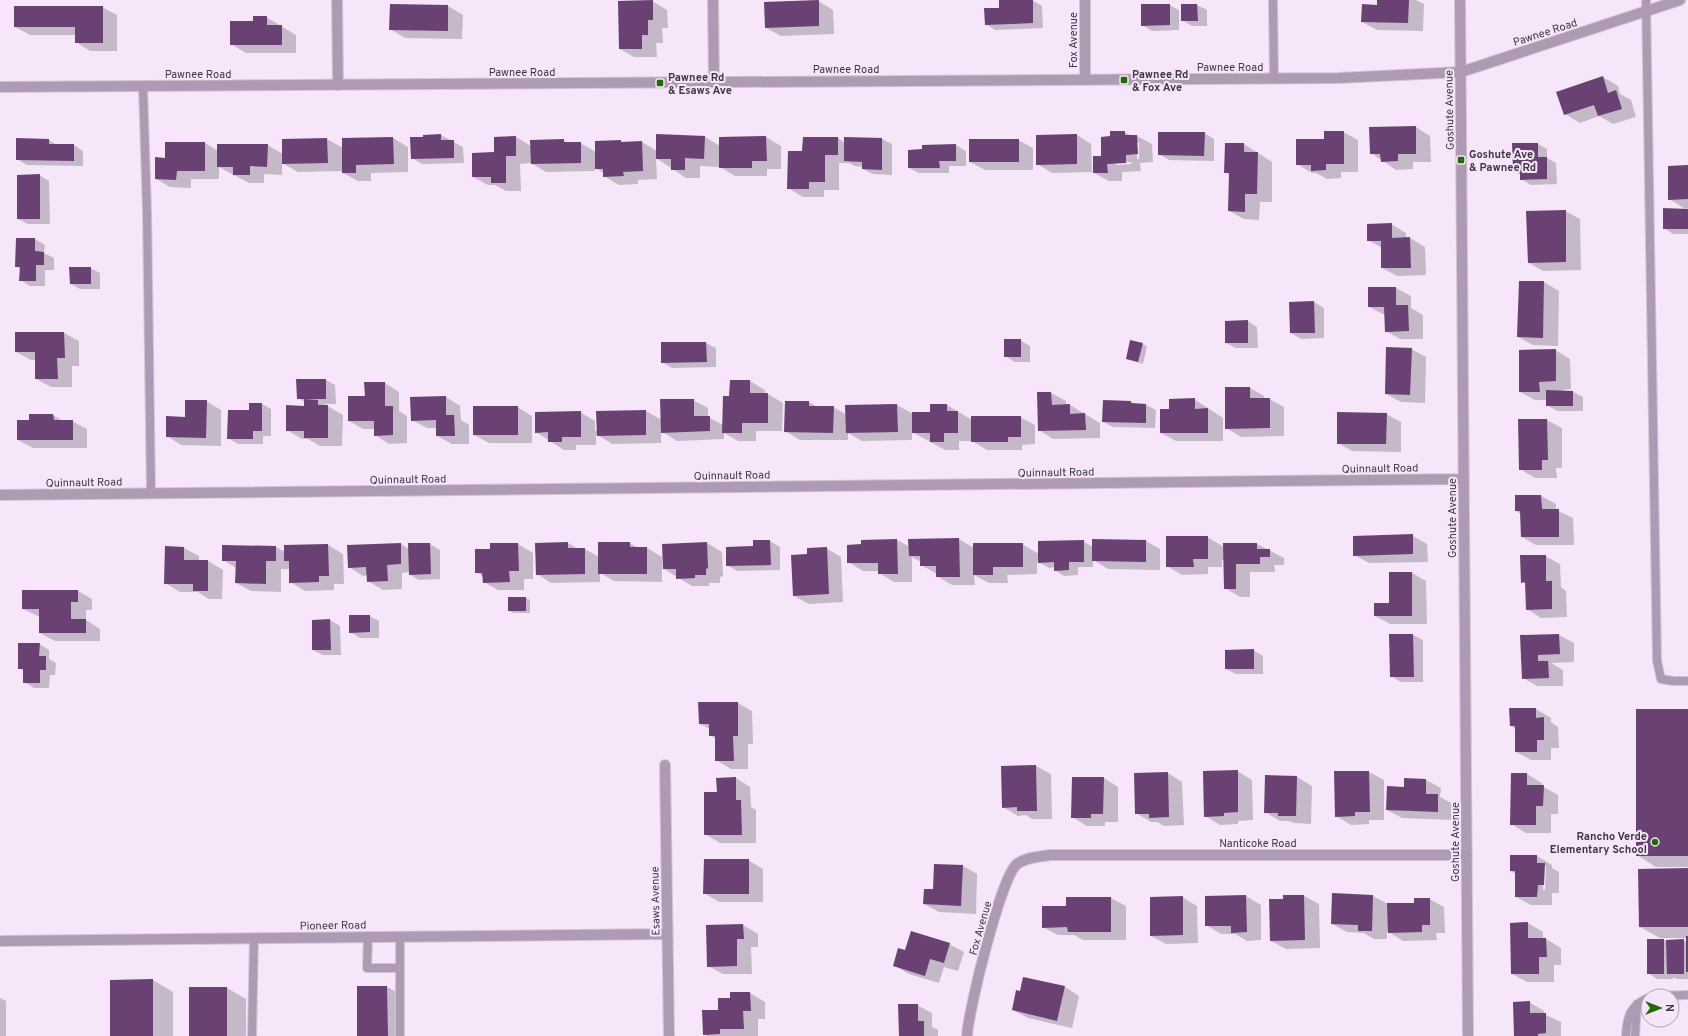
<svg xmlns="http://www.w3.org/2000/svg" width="1688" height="1036" viewBox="0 0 1688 1036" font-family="Overpass,sans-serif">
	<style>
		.shadow { fill: #0003; fill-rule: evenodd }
		.building { fill: #694173 }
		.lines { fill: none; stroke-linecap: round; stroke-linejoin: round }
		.service-casing { stroke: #d2c3d5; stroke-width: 10 }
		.minor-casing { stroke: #d2c3d5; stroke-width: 12 }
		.tertiary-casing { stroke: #d2c3d5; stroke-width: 12 }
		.service { stroke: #ae9ab2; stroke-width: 8 }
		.minor { stroke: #ae9ab2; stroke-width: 10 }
		.tertiary { stroke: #ae9ab2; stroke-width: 10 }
		.poi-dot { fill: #216a06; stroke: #f7e6fa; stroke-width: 1.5 }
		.labels { text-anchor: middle; stroke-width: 4; stroke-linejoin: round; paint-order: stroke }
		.street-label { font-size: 11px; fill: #3e3840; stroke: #f7e6fa }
		.poi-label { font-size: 11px; font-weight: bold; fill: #3e3840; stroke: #f7e6fa; text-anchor: start }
	</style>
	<rect width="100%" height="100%" fill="#f7e6fa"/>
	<!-- shadow -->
	<path class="shadow" d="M1032,0l10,6 1,22 -48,2 -9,-6 14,-15z
		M1378,0h38l8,4 -1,27 -46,-1 -15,-8 16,-16z
		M652,1l15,9 1,18h-6l1,15h-7l1,14h-23l-14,-8z
		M818,1l15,9 1,24 -53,2 -15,-8z
		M1169,5l10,5v20l-27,1 -10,-6z
		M1182,5h15l10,5v16h-15l-10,-6z
		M448,6l15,9 -1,24 -57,-1 -15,-9z
		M102,7l15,8v36h-27l-14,-9v-7h-46l-15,-8z
		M266,17l30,18v18h-50l-15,-9 23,-22z
		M1603,77l15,9 2,8 11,6 5,17 -23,7 -14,-8 -19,7 -15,-9z
		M1416,127l14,9 1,26h-18v7l-17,1 -25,-17z
		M1124,132l8,4h5l15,8 1,18 -13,1 1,8 -19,1v9h-13l-15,-8 17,-36zM1137,142h2v17h-2zM1131,162v2l-15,1v-2z
		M1343,132l15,8v32h-17v6l-14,1 -11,-6h-4l-15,-9 28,-24z
		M1204,133l10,6v22l-45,-1 -10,-6z
		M441,135l22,12 1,16 -42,1 -10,-6z
		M1077,135l14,9 1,28 -40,1 -15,-9z
		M516,137l15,9 32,-6 5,3h12l16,9 25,-11 3,2 18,-1 15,9 48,-14 15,9 46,-9 15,9v23h-14v7h-32l-15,-9 -20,-1v12h-14l-30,-20 1,21 -19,1v4l-19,1 -15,-9v-3l-9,-5v3l-49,1 -15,-9 -11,1 1,27h-15l-11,-6h-7l-15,-8 22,-24z
		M393,138l15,9v25l-37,1v8h-13l-15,-8v-2l-45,1 -16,-9v12l-18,-1v9h-15l-30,-16v12h-28v9l-21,-1 -14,-8 10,-20 39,-16 13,8 49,-6 16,9v-14l44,-1 16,9z
		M838,138l7,5v-5l37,1 10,5v31l-19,-1 -10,-5v-2l-8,-1 -6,-3h-10v27h-15v7h-21l-15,-9 15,-36z
		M49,140l8,5h17l9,6v15l-56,-1 -10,-6z
		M1018,140l15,8v22h-48l-15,-8z
		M1244,144l28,18v40h-12l-1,18 -15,-1 -15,-8 1,-36 -5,-3z
		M1538,144l9,5v9l9,5 1,21 -26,1 -10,-6v-4l-7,-4z
		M956,145l10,6v15h-17v7h-30l-10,-5z
		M1688,166v42h-3l3,1v25h-15l-9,-6 23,-18 -18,-11z
		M39,175l10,6 1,43h-22l-10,-5z
		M1565,211l15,8 1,51 -38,1 -14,-8z
		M1391,224l15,9v6l4,-1 15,9 1,28 -29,1 -15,-8v-20l-14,-8z
		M35,239l10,6 -1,8 10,5v12h-9v16h-15l-10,-6v-11l-4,-3z
		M90,268l10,5v16h-20l-9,-5z
		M1544,282l15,9 -1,55 -25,-1 -15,-8z
		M1396,288l15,8v12l12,7v24h-23l-14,-8 -1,-16 -16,-8z
		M1314,302l10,6v30l-23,1 -10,-6z
		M1248,321l9,6 1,21h-22l-10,-5z
		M64,333l15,8v25h-7v21h-21l-15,-8v-19h-5l-15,-8z
		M1020,340l10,6v16h-15l-10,-6z
		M662,343h44l10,5v19l-44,1 -10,-6z
		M1142,344l5,2 -4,18 -16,-5z
		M1411,349l15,8 -1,46 -24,-1 -15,-8z
		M1555,350l15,9 1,30 -9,1v1l11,1 10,5v14h-26l-10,-6v-5h-12l-15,-8z
		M326,380l9,5 1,19h-12l19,11 -1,31h-22l-12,-7h-6l-15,-9 18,-23v-5l-7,-4z
		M731,381h19l15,9v4h3l15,9 -1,28h-26v10h-18l-14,-8v6l-47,2 -16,-10v12l-49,1 -16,-10v11h-20v5h-12l-28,-18 44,-20 15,9v10l51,-20 16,9 31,-20 15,8v9l15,8 7,-28z
		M385,383l14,9v19l8,5v27l-18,1 -14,-9v-6h-12l-14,-8z
		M1250,388l14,8v3h5l15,8v29l-43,1 -15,-9z
		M1038,393h13l15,8v4h4l30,18v15l-47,1 -14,-9z
		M446,397l14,9 1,14 8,5v19h-17l-15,-8v-8h-10l-15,-8z
		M1194,399l29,19v23h-47l-15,-8 9,-23z
		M206,401l15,9v36l-40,-1 -14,-9 19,-18z
		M1104,401l27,1 5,2 10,1 10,5 -1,18 -42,-1 -10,-5z
		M809,402l8,5h16l14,8 -1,-9 51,-1 16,9 18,-1 16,-8 25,15 48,-3 15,8v19l-13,1v5h-35l-15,-9h-13v9h-14l-33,-18v8l-50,1 -14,-8v7h-48l-15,-9z
		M262,404l9,5v27h-8v8h-25l-10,-6 22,-27z
		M517,407l15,9v27h-43l-15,-8z
		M1386,414l15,8v30l-49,-1 -14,-8z
		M30,415h23l10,6h9l15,8v19h-54l-15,-8 12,-19z
		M1547,420l15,8v40h-6l1,10h-22l-15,-9z
		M1541,496l15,8v6l17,8 1,27h-38l-14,-8 -1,-23 -5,-3z
		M1413,536l14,8 1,18 -59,1 -15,-8z
		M1207,537l17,10v-3h33l27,14v7h-10l1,7h-25v25h-10l-15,-9 -1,-28h-2v7h-14v7l-26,1 -15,-9z
		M959,539l15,9 48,-4 17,10 44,-13 10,6 53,-6 14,8v21l-52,-1 -15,-9v7h-15v8l-14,1 -9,-6v-3l-6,1 -12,-7v13l-30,1 1,8h-19l-15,-8 1,10h-23l-15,-9v-2l-16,-9v-3l-9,-5v25h-18l-15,-9v-2h-16l-15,-9 49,-22 13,7z
		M754,541h16l10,6v23l-43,1 -10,-6 27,-18z
		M568,543l10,6h7l14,8 31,-14 8,5h9l15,9v25l-48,-1 -14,-8v9l-49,1 -14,-9z
		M707,543l15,9 1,24 -3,1v6h-11v3h-17l-28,-17 -1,-24z
		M401,544l8,5 21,-5 10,6v29l-21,1 -10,-6v-2l-7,1v16l-19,1 -15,-9v-6l-5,1 -14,-9z
		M518,544l15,9v26h-9v11h-26l-14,-8 -1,-6 -7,-4 15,-22z
		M328,545l15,9 1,30h-10v6l-29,1 -15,-9v-13h-9v23l-30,-1 -15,-8v-15l-13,-8v-14l53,1 9,5z
		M184,548l15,8v5h9l15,9 -1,29h-13l-11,-7h-18l-15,-9z
		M826,548l15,9 2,45 -34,2 -15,-8 14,-41z
		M1545,556l15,8 1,23 5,4 1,26 -26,1 -14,-9 -1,-25 -4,-2z
		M1412,573l14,8 1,43h-37l-15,-8 15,-12z
		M78,591l14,8v11h-6v10l14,9v12h-45l-15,-8v-16l-17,-8z
		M526,598l4,2v13h-16l-5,-2z
		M369,616l10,5v17h-19l-10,-6z
		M330,620l10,6 1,29h-18l-10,-5z
		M1390,635h23l10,5v42h-22l-10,-6z
		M1559,635l15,8v19l-23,1 12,7v16h-26l-14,-8 -2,-42z
		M39,644l10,6v9l7,4 -1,12h-5l-1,13h-15l-10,-6v-11l-5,-3z
		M1253,650l10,6v18h-27l-10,-5z
		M738,703l14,8 1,33h-5v25h-17l-15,-9v-21l-6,-4v-6l-10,-5z
		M1510,709h26l15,9v4l7,5 1,21h-8v12h-20l-15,-8v-23l-5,-3z
		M1688,710v157h-32l-19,-12z
		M1036,766l15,8 1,45h-20l-6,-4 -8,1 -15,-9z
		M1237,771l15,9 1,40 -15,1v3l-18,1 -15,-9z
		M1369,772l15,8v40h-15v4l-18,1 -15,-9z
		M1168,773l14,9 2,43 -20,1 -7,-4h-6l-15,-9z
		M1527,774l15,9v3l16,9v19h-7v19h-25l-15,-9z
		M1266,776l31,1 15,9 -1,38 -17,-1 -5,-2h-9l-15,-9z
		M736,778l14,9 1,20 5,3v33h-36l-15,-9 13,-41z
		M1104,778l14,9v35h-13v4h-18l-15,-9z
		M1426,780l15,8 -1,9 13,7 -1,16 -50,-2 -15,-8 18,-22z
		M1537,856l15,9v3l7,4v21h-7v12h-21l-15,-8v-23l-5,-3zM1544,866h2l-1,24h-2z
		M748,860l15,9v33h-44l-15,-9z
		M963,866l14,8 -1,40 -37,-2 -15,-8 10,-14z
		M1688,869v110h-11l-4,-2v2h-16l-9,-6 16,-33 3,2 16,-2 4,2v-4h-27l-20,-11z
		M1333,894l40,2 15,8h27l14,-5 15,8 1,26h-9l1,7 -34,1 -16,-10v8h-13l-10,-6 -17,-1 -15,-8z
		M1246,896l15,9v35l-14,1 -12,-7h-14l-15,-9v-28z
		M1304,896l15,8 1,44 -34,1 -15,-8 13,-41z
		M1182,897l15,9 1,37 -32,1 -15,-8z
		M1111,898l15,8v34h-43l-9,-5h-16l-15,-8 24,-20z
		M1528,923l15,9v7h3l15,9v17h-7v17h-27l-15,-8z
		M743,925l15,9v13h-7l1,27h-29l-15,-8z
		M949,944l15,8 -6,19 -14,-4 -5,16 -30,-9 -15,-9z
		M153,980l20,12v44h-62z
		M358,987h29l15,8v41h-44z
		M1065,987l14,9 -7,32 -44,-10 -15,-8z
		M227,988l19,11v37h-56z
		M750,993l15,9v17h-7v17h-51l-3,-2 27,-35z
		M0,998l6,3v35h-6z
		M1529,1002l15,9v3l17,8v14h-47z
		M917,1005l15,8v14l6,3v6h-38z"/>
	<!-- building -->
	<path class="building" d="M653,0v20h-5v15h-6v14h-23l-1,-48z
		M819,0v26l-54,2 -1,-26z
		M999,0h34v23l-48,2 -1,-17h15z
		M1377,0h32l-1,23 -47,-1 1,-18 15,1z
		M390,4l58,1v26l-59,-1z
		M1141,4h29v21l-29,1z
		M1181,4h16l1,17h-17z
		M14,6h89v37h-28v-16h-61z
		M253,16h14v9h15v20h-52v-24h23z
		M1603,76l5,17 8,-3 6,19 -24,7 -4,-11 -30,10 -8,-23z
		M1416,126v28h-18v7l-17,1 -1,-8h-10l-1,-27z
		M1110,131h15v4h12l1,19 -12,1v8l-19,1 1,9h-15v-17h8v-19l9,-1z
		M1324,131h20v33h-18v6l-15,1v-6h-15v-26h28z
		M1158,132h47l-1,24 -46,-1z
		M441,134v6h13v18l-43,1 -1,-22h13v-2z
		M656,134l49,2 -1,23 -19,-1v12h-14v-11h-15z
		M1077,134v30l-41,1v-30z
		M516,136v20h-10v27h-15v-6h-19v-24l22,-1v-15z
		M766,136l1,25h-15v7h-33v-31z
		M393,137l1,27 -38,1v8h-14v-35z
		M803,137h35v18h-13v27h-16v7h-22l1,-38h14z
		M844,137l38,1v32l-20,-1v-7l-18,-1z
		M16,138l33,1v5h25v17l-58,-1z
		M327,138l1,25 -46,1v-25z
		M564,139v3h17v21l-50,1 -1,-24z
		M969,139h50v23h-50z
		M621,140v2l21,-1 1,30 -20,1 1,4 -21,1v-8h-8v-28z
		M165,142h40v29h-28l-1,9 -21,-1v-22l10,1z
		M1225,143h19v9h14l-1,42h-12v18l-17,-1 1,-38h-5z
		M1512,143h26v14h9v22l-27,1v-8h-7z
		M217,144h51l-1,23 -17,-1v9h-17v-8h-16z
		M956,144v17h-17l1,7h-32v-18l14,-1v-4z
		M1688,165v34l-20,1v-34z
		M40,174v45h-23v-44z
		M1663,208l25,1v20h-25z
		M1566,210v52l-38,1 -2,-52z
		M1392,223v15l18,-1 1,31h-30v-27h-14v-17z
		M16,238h19v13l9,1v13h-8v16h-17l1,-14h-5z
		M69,267h22v17h-21z
		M1519,281h25l-1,57 -26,-1z
		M1368,287h28v18h12l1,26 -24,1 -1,-25h-16z
		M1314,301l1,32h-25l-1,-31z
		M1248,320v23h-23v-22z
		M15,332h49l1,26h-8l1,21h-23v-27h-20z
		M1004,339h17v18h-17z
		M1130,340l13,3 -5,19 -12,-3z
		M661,342h45l1,20 -46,1z
		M1386,347l26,1 -2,47 -25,-1z
		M1556,349v32l-17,1 1,10h-21v-42z
		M296,379h30v20h-29z
		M730,380h20v13h18v30h-26v10h-20l1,-37h6z
		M364,382h21v24h8v29l-19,1v-15h-26v-25h17z
		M1225,387h25v11h20v30l-45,1z
		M1546,390l27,1v15h-27z
		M1037,392h14l1,13 18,-1v10l15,-1 1,17 -48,1z
		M446,396v19h8l1,21h-19v-16l-25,1 -1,-24z
		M1195,398v11l13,-1v25h-48v-24h9v-10z
		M304,399l14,1v5h10v33h-24v-7h-18v-26l18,1z
		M660,399h34v17h16v15l-49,2z
		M185,400h22l-1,38 -40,-1v-21l19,1z
		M1103,400l28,1v2l15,1v19l-44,-1z
		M785,401h24v5h25l-1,27 -49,-1z
		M249,403h13v28h-9v8h-26l1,-29h21z
		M897,404l1,28 -52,1 -1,-28z
		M930,404h17v7h11v22h-14v9h-14v-9h-18v-21h18z
		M473,406h45v29h-45z
		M646,410v25l-49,1 -1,-25z
		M581,411v26h-19v5h-14v-10l-13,1v-21z
		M1337,412l50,1 -1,31h-49z
		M29,414h24l1,6h19v20h-56v-20h12z
		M971,416h50v21h-13v5h-37z
		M1518,419h29l1,41h-6v10h-23z
		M1515,495h26l1,14h17v28h-38l-1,-26h-5z
		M1413,534v20l-60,2v-20z
		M1166,536h42v23h-15l1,8h-28z
		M959,538l1,39h-24v-11h-16v-10h-11l-1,-17z
		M897,539l1,35h-20v-11h-31v-18l14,-1v-4z
		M1092,539l54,1v22l-54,-1z
		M753,540h17l1,25 -45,1v-19l27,-1z
		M1084,540v22h-15v8l-15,1v-9l-16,1v-22z
		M568,542v6h17v26l-49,1 -1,-32z
		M598,542h32v5h17v27h-49z
		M707,542l1,26 -2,1v6h-11v3l-19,1v-10h-13l-1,-25z
		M401,543v21l-14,1 1,16 -21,1 -1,-15 -18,1 -1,-23z
		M408,543h22l1,31 -22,1z
		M490,543h28l1,28h-10l1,11 -27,1 -1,-10h-7v-24h15z
		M973,543h50v24h-30v8h-20z
		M1223,543h34v6h13v8h-10v7h-24v25h-12z
		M328,544l1,32h-10v6l-30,1v-22h-5v-16z
		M222,545l54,1v15h-10v23l-31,-1 1,-22h-14z
		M165,546l19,1v13h24v31h-15v-7h-29z
		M827,547l2,47 -36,2 -2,-41 16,-1v-6z
		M1520,555h26v26h6v28l-26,1 -1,-28 -4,1z
		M1389,572h23v44h-38v-13h15z
		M22,590h56v12h-7v17h15v14h-47v-24h-17z
		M508,597h18v14h-18z
		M349,615h21v17l-21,1z
		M330,619l1,31h-19v-30z
		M1389,634h24l1,43h-24z
		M1559,634l1,20 -22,1v6h10l1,17 -27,1 -2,-44z
		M18,643h22l-1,13h7v14h-6v13h-17v-14h-5z
		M1254,649v20h-29v-19z
		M698,702h40v34h-5l1,25h-19v-25h-6v-12h-10z
		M1509,708h27v10l8,-1v23h-7v12h-22v-26h-5z
		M1636,709h52v147h-52z
		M1036,765l1,46h-20v-4l-15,1 -1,-42z
		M1238,770v42l-14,1v3l-20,1 -1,-46z
		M1334,771h35l1,41h-15v4l-20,1z
		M1168,772l1,45 -20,1v-4h-14l-1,-41z
		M1511,773h16v12h17l-1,21h-7v19h-26z
		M1265,775l32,1 -1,40h-18v-3h-14z
		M736,777v23h5l1,35h-38v-43h13l-1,-14z
		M1072,777h32l-1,37h-12v4h-20z
		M1404,778l22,1v15h12v18l-52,-2 1,-24 17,1z
		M1510,855h27v8h8l-1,22h-6l-1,12h-22v-26h-5z
		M704,859h45v35h-46z
		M934,864l29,1 -2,41 -38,-2 1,-15h9z
		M1688,868v59h-49l-1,-58z
		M1332,893l41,2 -1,36h-14v-6l-27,-1z
		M1246,895l1,37 -16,1v-7h-26v-30z
		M1283,895h21l1,45 -35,1 -1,-42h14z
		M1183,896v39l-33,1v-39z
		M1066,897h45v35h-43l-1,-5 -25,1v-22h24z
		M1414,898h16v27h-8v7l-34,1 -1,-30h27z
		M1528,922v16h18l1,19h-8v17h-28l-1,-51z
		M743,924l1,15h-7v27l-30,1 -1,-42z
		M911,931l39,12 -6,20 -14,-4 -5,17 -32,-10 5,-18 7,2z
		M1686,936h2v36h-2z
		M1647,939h17v35h-17z
		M1684,939v35h-17l-1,-34z
		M1023,977l42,9 -8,35 -45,-11 4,-20 4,1z
		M153,979v57h-43v-56z
		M357,986h30l1,50h-31z
		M189,987h38v49h-38z
		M730,992h20l1,19h-8l1,18h-24v5l-17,1 -1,-25h16v-12h12z
		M1530,1001v12h16v20l-8,1v2h-24l-1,-34z
		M898,1004h20v17h6v15h-25z"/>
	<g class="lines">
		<!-- service casing -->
		<g class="service-casing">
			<path id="service" d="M1273,0l1,79
				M1646,0l11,661 4,18 12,2h15
				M143,87l4,125 4,281
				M368,937l-1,31h32
				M400,937v99
				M1654,996l34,-1
				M252,1036l2,-98
				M1626,1036c1,-19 4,-30 22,-38
				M1635,1036l2,-32"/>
		</g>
		<!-- minor casing -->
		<g class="minor-casing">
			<path id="minor" d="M337,0l1,85
				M713,0l1,82
				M1085,0v80
				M1460,0l8,1036
				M0,495l1464,-16
				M665,765l4,271
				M0,941l667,-7
				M967,1036c1,-24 34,-160 50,-172 9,-7 23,-7 33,-9h417"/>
		</g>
		<!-- tertiary casing -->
		<g class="tertiary-casing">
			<path id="tertiary" d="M0,87l1339,-9 122,-6 219,-72"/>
		</g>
		<!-- service -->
		<use href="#service" class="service"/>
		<!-- minor -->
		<use href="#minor" class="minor"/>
		<!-- tertiary -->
		<use href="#tertiary" class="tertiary"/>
	</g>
	<!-- markers -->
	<g class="poi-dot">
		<rect x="1120" y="76" width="8" height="8" rx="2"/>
		<rect x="656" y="79" width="8" height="8" rx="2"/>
		<rect x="1457" y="156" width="8" height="8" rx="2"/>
		<circle cx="1655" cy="842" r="4"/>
	</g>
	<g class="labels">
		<!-- street labels -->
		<g class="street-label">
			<text transform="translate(1545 32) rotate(-18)" y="4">Pawnee Road</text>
			<text transform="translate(1073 40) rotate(-90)" y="4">Fox Avenue</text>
			<text x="1230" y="71">Pawnee Road</text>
			<text x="846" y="73">Pawnee Road</text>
			<text x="522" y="76">Pawnee Road</text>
			<text x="198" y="78">Pawnee Road</text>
			<text transform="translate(1449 110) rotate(-91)" y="4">Goshute Avenue</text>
			<text transform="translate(1380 468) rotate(-1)" y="4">Quinnault Road</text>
			<text transform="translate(1056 472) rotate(-1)" y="4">Quinnault Road</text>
			<text transform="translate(732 475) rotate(-1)" y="4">Quinnault Road</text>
			<text transform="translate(408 479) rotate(-1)" y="4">Quinnault Road</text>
			<text transform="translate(84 482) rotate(-1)" y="4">Quinnault Road</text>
			<text transform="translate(1452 518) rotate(-90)" y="4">Goshute Avenue</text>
			<text transform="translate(1455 842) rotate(-90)" y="4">Goshute Avenue</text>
			<text x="1258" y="847">Nanticoke Road</text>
			<text transform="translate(655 901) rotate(-91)" y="4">Esaws Avenue</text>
			<text transform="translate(333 925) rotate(-1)" y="4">Pioneer Road</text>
			<text transform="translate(980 928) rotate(-74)" y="4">Fox Avenue</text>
		</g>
		<!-- poi labels -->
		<g class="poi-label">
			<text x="1132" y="78">Pawnee Rd<tspan x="1132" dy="13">&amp; Fox Ave</tspan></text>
			<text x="668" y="81">Pawnee Rd<tspan x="668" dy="13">&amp; Esaws Ave</tspan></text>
			<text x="1469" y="158">Goshute Ave<tspan x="1469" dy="13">&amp; Pawnee Rd</tspan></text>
			<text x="1647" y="840" text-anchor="end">Rancho Verde<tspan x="1647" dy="13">Elementary School</tspan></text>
		</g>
	</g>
	<!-- north arrow -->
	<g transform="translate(1660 1008) rotate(90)"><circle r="19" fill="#f7e6fa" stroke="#ada0b0"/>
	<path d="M0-3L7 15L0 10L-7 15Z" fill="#216a06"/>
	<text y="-6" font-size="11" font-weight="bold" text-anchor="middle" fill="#3e3840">N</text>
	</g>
</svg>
